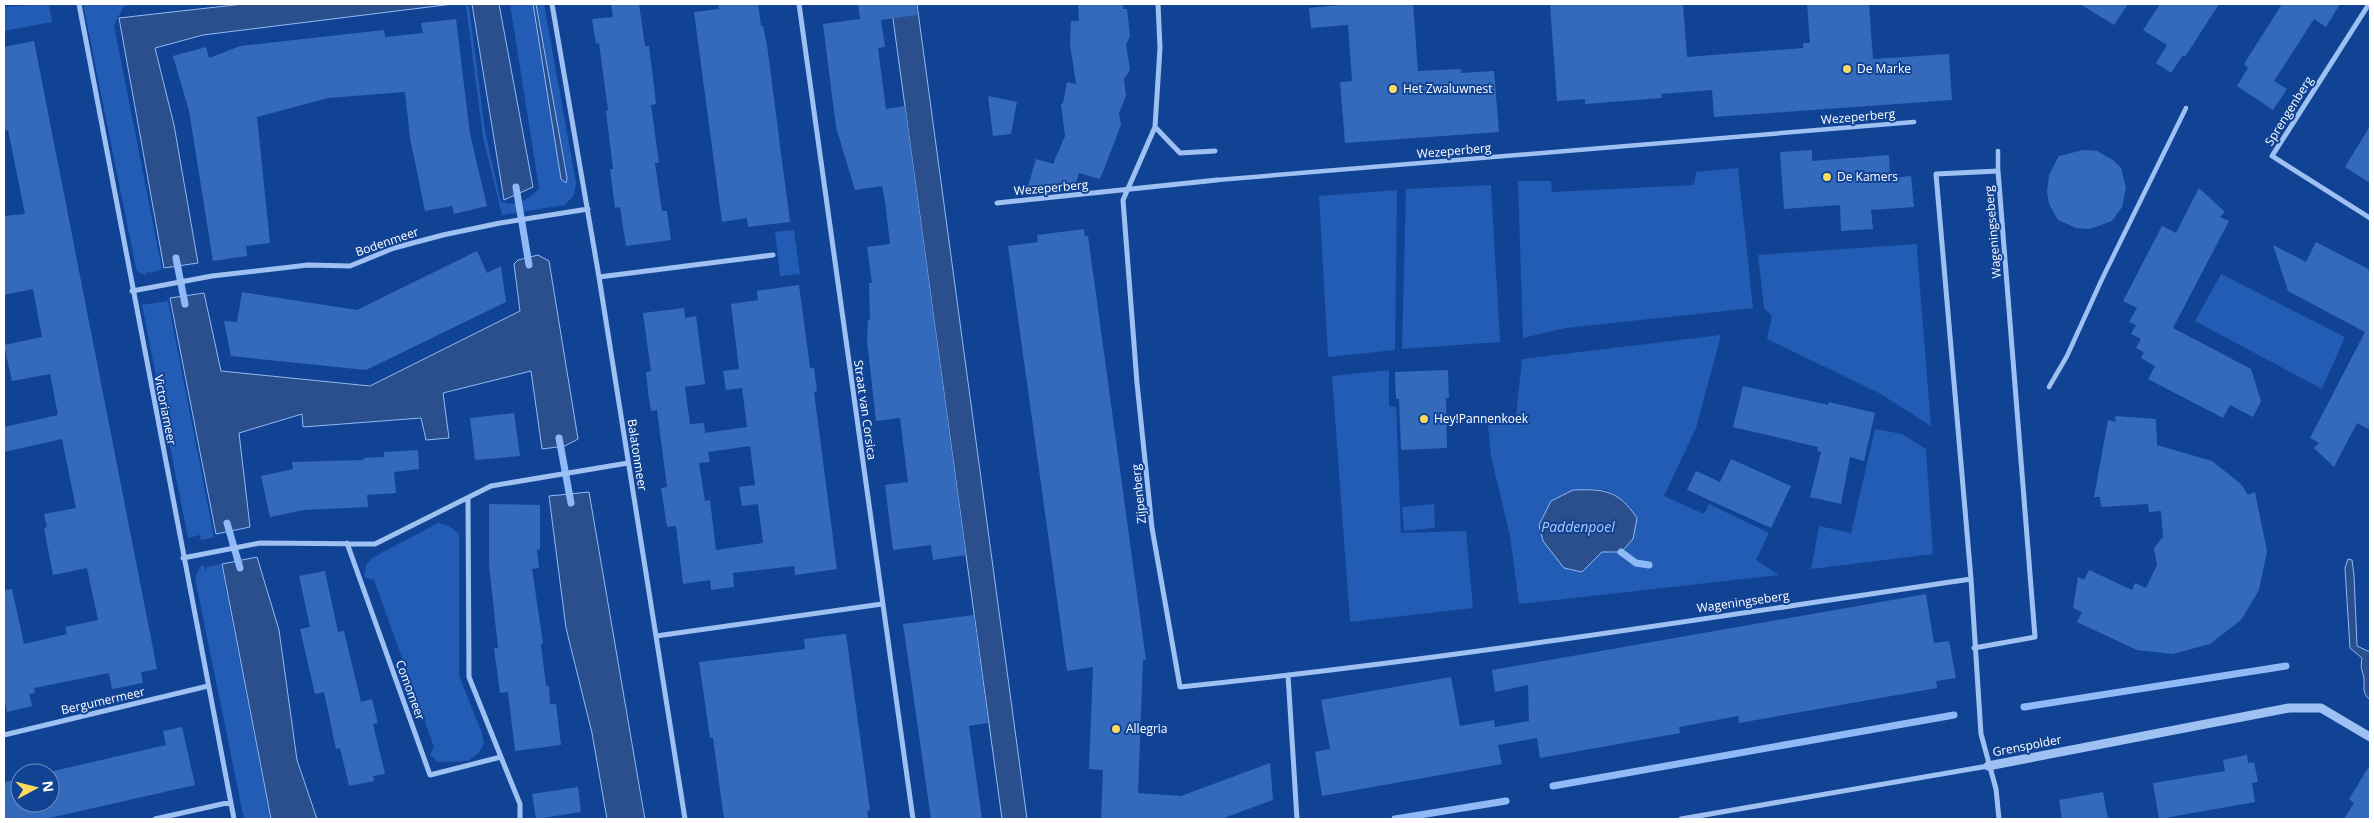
<svg xmlns="http://www.w3.org/2000/svg" width="2374" height="823" viewBox="0 0 2374 823" font-family="'Open Sans',sans-serif">
	<style>
		.green { fill: #225cb4; fill-rule: evenodd }
		.water { fill: #2a4f8c; stroke: #90baf7 }
		.lines { fill: none; stroke-linecap: round; stroke-linejoin: round }
		.stream { stroke: #90baf7; stroke-width: 7 }
		.building { fill: #346abc; fill-rule: evenodd }
		.pedestrian { stroke: #9fc0f3; stroke-width: 4.5 }
		.minor { stroke: #9fc0f3; stroke-width: 5 }
		.tertiary { stroke: #9fc0f3; stroke-width: 9 }
		.poi-dot { fill: #ffda61; stroke: #114394; stroke-width: 2 }
		.labels { text-anchor: middle; stroke-width: 4; stroke-linejoin: round; paint-order: stroke }
		.poi-label { font-size: 12px; fill: #fff; stroke: #114394; text-anchor: start }
		.street-label { font-size: 12px; fill: #fff; stroke: #114394 }
		.water-label { font-size: 14px; font-style: italic; fill: #abcbfa; stroke: #114394 }
	</style>
	<rect width="100%" height="100%" fill="#114394"/>
	<!-- green -->
	<path class="green" d="M49,4l3,18 -48,9v-24z
		M83,4h64l-23,2 -10,19 48,244 -12,4 -3,-2v4l-8,-2 -3,-5z
		M510,4h34l32,179 -2,12 -9,10 -63,10 -19,-78 -17,-131h3l16,125 16,71c14,5 30,-3 38,-14z
		M1738,168l15,140 -187,20 -43,10 -5,-157h33l1,11 142,-7 2,-13z
		M1491,185l9,157 -98,7 4,-160z
		M1397,190l-2,160 -67,7 -9,-161z
		M794,230l6,44 -20,2 -5,-44z
		M1917,244v7l14,175 -52,-33 -112,-54 5,-23 -8,-8 -6,-53z
		M2221,274l124,63 -23,52 -127,-68z
		M168,301l46,236 -13,3 -1,-5 -12,3 -46,-233z
		M1721,335l-25,93 -32,68 40,18 5,-10 60,29 -13,27 23,15 -260,29 -9,-68 -19,-80 -3,-31 28,-10 6,-56zM1590,489l16,1 10,5 5,57h-19l-38,16 -21,-27 -4,-16 12,-24z
		M1389,370v36l7,1 5,126 65,-2 7,77 -123,14 -18,-246z
		M1875,429l27,5 24,15 7,105 -122,15 8,-43 32,7z
		M1434,504l1,24 -31,3 -2,-24z
		M438,523l11,3 10,8v142l23,57 2,10 -5,10 -11,8 -30,1 -8,-7 4,-8 -60,-167 -10,-3 2,-12 6,-7z
		M221,564l49,254 -25,1 -2,-5 -48,-236 5,-11 4,-2 1,6 2,-4z"/>
	<!-- water -->
	<path class="water" d="M243,4h210l-250,31 -48,13 19,77 24,138 -34,5 -45,-250z
		M472,4h27l34,183 -29,13z
		M533,4h3l31,174 -1,5 -5,-4z
		M891,4h26l110,815h-25z
		M538,255l11,6 29,178 -13,7 -23,3 -11,-78 -88,22 6,45 -23,2 -5,-22 -118,9 -1,-13 -63,19 11,94 -34,7 -46,-236 34,-5 17,78 149,15 150,-75 -6,-47 4,-4z
		M1573,490c32,-1 45,0 64,28l-4,21 -12,13h-19l-20,20 -18,-4 -21,-27 -4,-16 12,-24z
		M589,492l54,316 2,11h-38l-15,-86 -26,-105 -17,-132z
		M257,557l22,73 18,130 20,59h-46l-49,-255z
		M2348,559l4,1 2,15 3,71 13,6v48c-9,-8 -5,-13 -6,-22 -2,-11 -4,-7 -2,-20l-12,-10 -5,-80z"/>
	<g class="lines">
		<!-- stream -->
		<path class="stream" d="M516,187l13,78
			M176,258l9,46
			M559,438l12,65
			M227,523l13,45
			M1621,552l15,11 13,2
			M2024,707l262,-41
			M1553,786l401,-71
			M1395,819l111,-18"/>
	</g>
	<!-- building -->
	<path class="building" d="M611,4h28l6,42h4l6,49 1,9 -5,1 8,58h-4l7,48h5l4,29 -45,6 -6,-39 -5,1 -5,-39h3l-7,-58 2,-1 -9,-67 -3,1 -4,-25 21,-2z
		M718,4h40l3,22h2l4,19 23,177 -42,5 -1,-9 -25,4 -28,-210 25,-3z
		M858,4h58l1,11 -36,5 4,27 -7,1 8,61 19,-3 61,449 -33,5 -2,-15 -38,5 -8,-65 23,-3 -8,-64 -24,3 -9,-80 1,-21 2,-1 -1,-36h3l-5,-36 23,-3 -5,-43 -3,-15 -27,4 -19,-63 -13,-103 37,-5z
		M1078,4h45v5h4l3,27 -4,9 4,25 -6,9 2,17 -7,17 2,12 -21,54 -21,-6 -3,10 -48,3 8,-27 17,5 12,-28 -4,-32 2,-1 4,-21 9,2 -6,-40 1,-23h8z
		M1351,4h62l5,67 43,-2v4l33,-2 5,61 -154,11 -5,-61 12,-1 -4,-56 -37,3 -2,-20z
		M1550,4h133l4,53 116,-9v-5h7l-3,-39h62l4,55 76,-5 3,46 -238,17 -2,-27 -51,4 1,4 -77,6v-5l-28,2z
		M2080,4h48l-14,21z
		M2160,4h59l-34,53 -2,-2 -12,18 -15,-10 11,-18 -24,-15z
		M2282,4h58l-14,23 -12,-8 -40,62 13,8 -14,21 -36,-24 11,-18 -4,-4z
		M456,19l14,115 17,72 -33,8 -2,-8 -27,5 -15,-73 -5,-46 -77,6 -71,19 13,126 -24,3 1,10 -34,5 -24,-150 -16,-55 33,-9 3,11 31,-12 144,-16 1,7 38,-4 -2,-10z
		M34,41l123,628 -16,3 2,11 -31,6 -3,-16 -75,15 1,5 -6,1 3,12 -25,6 -3,-15v-107l8,-1 12,55 43,-10 -2,-7 33,-7 -11,-52 -34,7 -9,-47 3,-1 -3,-13 32,-6 -14,-69 -58,13v-25l54,-12 -8,-41 -38,7 -8,-36 38,-8 -9,-48 -29,6v-79l21,-2 -17,-84 -4,1v-84z
		M988,96l29,6 -6,32 -18,2z
		M2370,126v57l-25,-16z
		M1812,150v11l77,-6 1,23 21,-2 3,31 -43,3 2,19 -32,2 -1,-26 -56,4 -4,-57z
		M2083,150l14,1 16,9 8,8 5,20 -4,19 -10,14 -22,8 -14,-1 -18,-8 -9,-16 -2,-12 2,-17 10,-19z
		M2199,188l26,24 -5,5 9,4 -56,107 78,41 10,32 -8,16 -23,-12 -7,13 -75,-39 7,-13 -14,-8 3,-6 -8,-4 5,-9 -10,-5 5,-9 -7,-3 8,-14 -14,-7 39,-75 14,7z
		M1084,229l1,7h3l58,424h-3l-5,133 43,3 89,-33 3,37 -52,19h-120l2,-49 -14,-1 4,-102 -26,4 -59,-425 30,-4 -1,-7z
		M2316,242l54,28v160l-13,-7 -23,44 -20,-19 5,-5 -9,-5 55,-106 -77,-41 -15,-46 33,17z
		M477,251l10,22 14,-7 5,36 -140,68 -135,-14 -7,-35 13,1 5,-30 115,18z
		M799,285l11,83h4l3,23 -3,1 23,177 -42,6 -1,-9 -61,7 1,14 -23,3 -1,-10 -27,4 -7,-58 -9,1 -6,-39 6,-1 -10,-77 -6,1 -3,-19 -2,-20 5,-1 -8,-58 41,-5 1,10 11,-2 9,68 -20,3 5,37 14,-1 1,10 42,-6 -5,-39 -16,2 -3,-19 16,-2 -8,-65 27,-4 -1,-9zM750,446l5,39 -16,2 3,19 16,-2 5,39 -47,7 -6,-50 -5,1 -6,-38 11,-1 -2,-10z
		M1448,370l1,28h-3l1,50 -46,2 -2,-51h-3l-1,-27z
		M1743,386l85,19 1,-3 46,11 -11,48 -14,-4 -9,47 -31,-7 11,-45 -4,-1 1,-4 -85,-20z
		M514,413l6,43 -45,4 -5,-42z
		M2115,416l41,3 1,26 55,16 29,23 7,11 7,-3 12,59 -8,39 -18,30 -31,24 -38,10 -35,-4 -60,-28 5,-10 -9,-4 5,-31 6,3 5,-10 43,20 3,-7 11,5 11,-23 -3,-17 9,-11 -2,-26 -12,1 -1,-8 -47,3 -1,-10h-6l14,-77 8,2z
		M418,450l1,19 -25,3 2,21 -29,2 1,12 -64,3 -34,7 -9,-41 32,-7 -1,-7 72,-2 -1,-2 21,-1v-5z
		M1731,459l60,27 -20,42 -84,-38 9,-19 24,11z
		M489,504l51,1v44l-3,1 2,18 -7,1 11,74 -2,1 5,42h3l1,18h6l5,41 -46,6 -7,-59 -8,1 -6,-45h4l-9,-84z
		M325,571l13,61 6,-1 17,71 11,-3 6,24 -5,1 12,50 -12,2 1,5 -25,5 -9,-38 -4,1 -12,-57 -9,2 -15,-65 10,-2 -11,-51z
		M1926,594l8,49 15,-2 7,37 -20,3 1,7 -198,35 -1,-7 -59,11 1,6 -140,25 -3,-20 -39,7 4,19 -180,32 -7,-44 15,-3 -9,-49 130,-23 9,49 34,-6 1,7 34,-6 -1,-36 -33,7 -3,-22z
		M974,615l14,108 -19,3 13,93h-51l-28,-195z
		M846,634l24,176 -3,1 1,8h-144l-11,-81h-3l-11,-76 106,-13 -1,-10z
		M182,727l13,58 -150,34h-41v-37l16,-3v24h30v-30h-5l121,-28 -3,-14z
		M2247,755l1,8 6,-1 4,20 -6,1 3,19 -96,17 -6,-36 72,-12 -2,-11z
		M2370,765v54h-26l10,-16 -5,-4z
		M578,787l3,25 -45,7 -4,-25z
		M2103,792l5,27h-46l-3,-19z"/>
	<g class="lines">
		<!-- pedestrian -->
		<path class="pedestrian" d="M1998,151v20
			M1217,180l697,-58
			M2049,387l18,-31 35,-77 84,-171"/>
		<!-- minor -->
		<path class="minor" d="M79,4l155,815
			M552,4l47,273 86,542
			M799,4l114,815
			M1158,4l2,44 -5,79 25,26 35,-2
			M2369,4l-97,152 98,62
			M1155,127l-32,73 14,183 15,145 28,159c265,-27 528,-69 791,-108
			M997,203l220,-23
			M599,277l174,-22
			M132,291l80,-15 96,-11 42,1 44,-18 49,-13 57,-12 88,-14
			M347,543l83,232 71,-18 -32,-80 -1,-179
			M183,558l77,-15 115,1 116,-58 137,-23
			M656,636l226,-32
			M1974,648l61,-11 -37,-466 -62,3 35,405 10,155 15,55 3,30
			M1288,675l9,144
			M4,735l204,-49
			M501,757l19,47v15
			M155,819l76,-17
			M1681,819l307,-53"/>
		<!-- tertiary -->
		<path class="tertiary" d="M1988,766l301,-58h32l49,29"/>
	</g>
	<!-- markers -->
	<g class="poi-dot">
		<circle cx="1847" cy="69" r="5"/>
		<circle cx="1393" cy="89" r="5"/>
		<circle cx="1827" cy="177" r="5"/>
		<circle cx="1424" cy="419" r="5"/>
		<circle cx="1116" cy="729" r="5"/>
	</g>
	<g class="labels">
		<!-- poi labels -->
		<g class="poi-label">
			<text x="1857" y="73">De Marke</text>
			<text x="1403" y="93">Het Zwaluwnest</text>
			<text x="1837" y="181">De Kamers</text>
			<text x="1434" y="423">Hey!Pannenkoek</text>
			<text x="1126" y="733">Allegria</text>
		</g>
		<!-- street labels -->
		<g class="street-label">
			<text transform="translate(2289 111) rotate(-58)" y="4">Sprengenberg</text>
			<text transform="translate(1858 117) rotate(-5)" y="4">Wezeperberg</text>
			<text transform="translate(1454 151) rotate(-5)" y="4">Wezeperberg</text>
			<text transform="translate(1051 188) rotate(-5)" y="4">Wezeperberg</text>
			<text transform="translate(1993 232) rotate(-95)" y="4">Wageningseberg</text>
			<text transform="translate(387 242) rotate(-19)" y="4">Bodenmeer</text>
			<text transform="translate(165 410) rotate(79)" y="4">Victoriameer</text>
			<text transform="translate(865 410) rotate(82)" y="4">Straat van Corsica</text>
			<text transform="translate(637 455) rotate(81)" y="4">Balatonmeer</text>
			<text transform="translate(1139 494) rotate(-96)" y="4">Zijpenberg</text>
			<text transform="translate(1743 602) rotate(-8)" y="4">Wageningseberg</text>
			<text transform="translate(410 690) rotate(70)" y="4">Comomeer</text>
			<text transform="translate(103 701) rotate(-13)" y="4">Bergumermeer</text>
			<text transform="translate(2027 746) rotate(-11)" y="4">Grenspolder</text>
		</g>
		<!-- water labels -->
		<g class="water-label">
			<text x="1578" y="532">Paddenpoel</text>
		</g>
	</g>
	<!-- border -->
	<rect width="2374" height="823" fill="none" stroke="#ffffff" stroke-width="10"/>
	<!-- north arrow -->
	<g transform="translate(35 788) rotate(83)"><circle r="24" fill="#114394" stroke="#708ebf"/>
	<path d="M0-4L9 19L0 12L-9 19Z" fill="#ffda61"/>
	<text y="-8" font-size="14" font-weight="bold" text-anchor="middle" fill="#ffffff">N</text>
	</g>
</svg>
